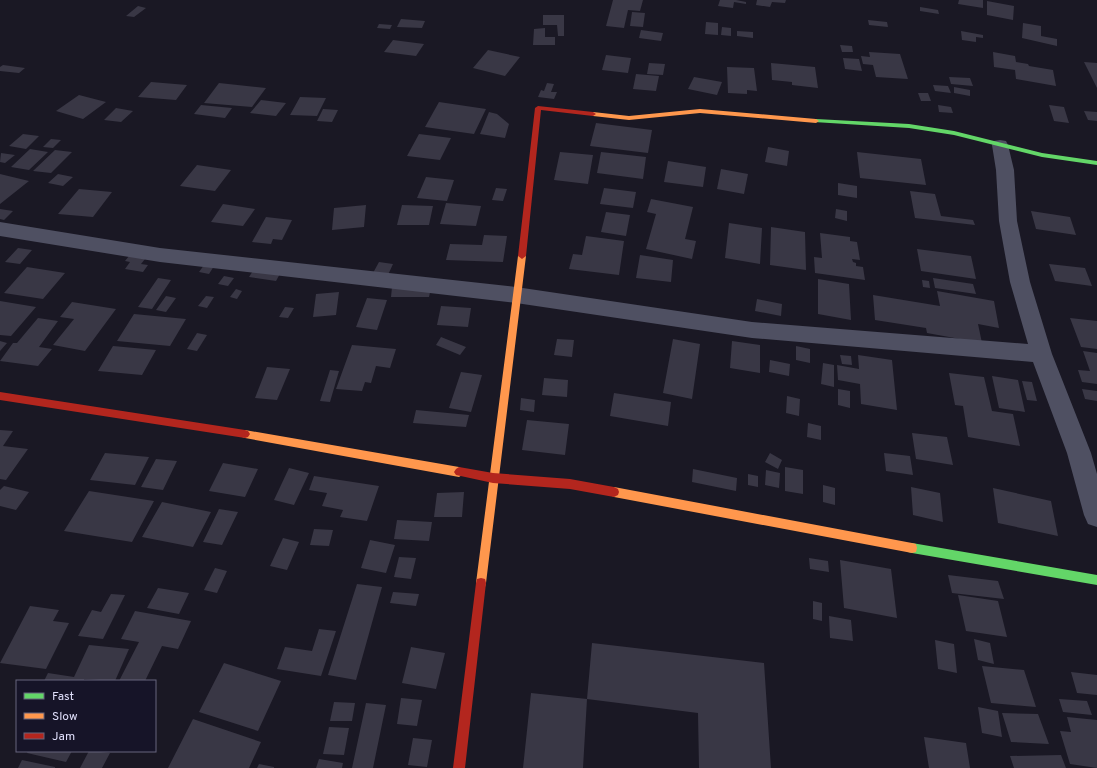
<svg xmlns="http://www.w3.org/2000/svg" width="1097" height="768" viewBox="0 0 1097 768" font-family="Overpass,sans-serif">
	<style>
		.building { fill: #393745 }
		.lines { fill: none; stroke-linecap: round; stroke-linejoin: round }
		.street { fill: #4f5062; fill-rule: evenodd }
		.fast { fill: #63d668; fill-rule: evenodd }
		.slow { fill: #ff974d; fill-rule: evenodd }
		.jam { fill: #b3261e; fill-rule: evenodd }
	</style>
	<rect width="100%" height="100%" fill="#1a1824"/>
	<!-- building -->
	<path class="building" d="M613,0h30l-3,11 -12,-1 -4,18 -18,-2z
		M720,0h16l10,2v2l-12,-2 -1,6 -15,-2z
		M757,0h29l-1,3 -13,-1 -2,5 -14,-2z
		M959,0h24v8l-25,-4z
		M987,1l27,5 -1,14 -26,-5z
		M138,6l8,2 -12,9 -8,-1z
		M920,7l18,3 1,4 -19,-3z
		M632,12l13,1 -2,14 -13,-1z
		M543,15h21v21h-6l-1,-11h-14z
		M401,19l24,2 -3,7 -25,-1z
		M868,20l19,2 1,5 -19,-2z
		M706,22l12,1v12l-13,-1z
		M1023,23l18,3v10l16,3v7l-35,-8z
		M379,24l13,1 -2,4 -13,-1z
		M722,27l9,1v8l-10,-1z
		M545,28v9h10v8h-22l1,-16z
		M641,30l22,3 -2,8 -22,-3z
		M737,31l16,1v6l-16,-2z
		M961,31l22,4v3l-7,-1v5l-14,-2z
		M393,40l31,4 -8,12 -32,-4z
		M840,45l12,1 1,6h-11z
		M488,50l32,7 -15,19 -32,-8z
		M869,52l31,2 8,25 -32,-2 -3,-12 -10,-1 -2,-8 9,1z
		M993,52l22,4 1,6 12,2 1,2 24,4 3,16 -40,-7 -1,-9 -21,-3z
		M606,55l25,3 -3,15 -26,-3z
		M843,58l16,1 3,12 -17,-2z
		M1084,62l13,1v25z
		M649,63l16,1 -2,11 -16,-1z
		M771,63l44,4 3,21 -26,-3v-3l-20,-2z
		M3,65l22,3 -6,5 -19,-2v-4z
		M727,67l27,1 3,23 -10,-1v4l-19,-1z
		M636,74l23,2 -3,15 -23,-2z
		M694,77l28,5 -5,13 -29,-6z
		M949,77l21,1 3,8 -22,-2z
		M151,82l36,3 -11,15 -38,-3z
		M219,83l47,5 -14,19 -48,-4z
		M547,83l7,1 -3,8h6l-3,7 -16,-2 3,-7 3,1z
		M933,85l15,1 3,7 -16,-2z
		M954,87l16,3v6l-16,-3z
		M918,93h10l3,8h-10z
		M79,95l27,7 -23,17 -27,-8z
		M300,97l26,1 -9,18 -27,-1z
		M261,100l25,3 -10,13 -26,-3z
		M439,102l47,7 -12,25 -49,-7z
		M201,105l31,3 -7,10 -31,-4z
		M938,105l13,2 2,6 -14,-1z
		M1049,105l15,2 5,16 -15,-2z
		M116,108l17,3 -12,11 -17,-2z
		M323,109l15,1 -6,12 -15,-1z
		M1084,111l13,1v9l-9,-1z
		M489,112l8,2 12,10 -4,14 -25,-4z
		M596,123l56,7 -4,23 -58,-7z
		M23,134l16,2 -13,13 -17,-3z
		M419,134l32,4 -11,22 -33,-4z
		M51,139l10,1 -8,8 -10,-1z
		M768,147l21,4 -2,15 -22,-4z
		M30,149l18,3 -19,18 -18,-3z
		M55,150l17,2 -21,21 -18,-2z
		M560,152l33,3 -5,29 -34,-4z
		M601,152l45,5 -3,22 -46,-6z
		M857,152l64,7 5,26 -66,-7z
		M1,153l14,2 -10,8 -5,-1z
		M668,161l38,6 -3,20 -39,-5z
		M197,165l34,5 -16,21 -35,-5z
		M721,169l27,5 -4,20 -27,-5z
		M0,174l29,7 -29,23z
		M58,174l15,3 -10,9 -15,-3z
		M426,177l28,3 -7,21 -30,-3z
		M838,183l19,3v12l-19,-3z
		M496,188l11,1 -4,12 -11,-1z
		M604,188l32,4 -3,16 -33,-4z
		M79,189l33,3 -19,25 -35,-3z
		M910,191l25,3 6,22 32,4 2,5 -60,-7z
		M651,199l42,8 -8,32 11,2 -4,18 -46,-10 10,-35 -9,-2z
		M446,203l35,3 -5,20 -36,-2z
		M223,204l32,5 -12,17 -32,-4z
		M366,205l-2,22 -32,3 2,-22z
		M402,205l31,1 -4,19h-32z
		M0,209l13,2 -9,9 -4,-1z
		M836,209l11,2v10l-12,-3z
		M1031,211l39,6 6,18 -40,-6z
		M606,212l24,3 -4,21 -25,-4z
		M266,217l26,3 -10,20 -9,-1 -2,5 -19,-2z
		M729,223l33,5 -2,36 -35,-6z
		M771,227l34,5 1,38 -36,-5z
		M820,233l30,4v4l7,1 3,18 -8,-1 1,3 3,1v3l7,1 2,13 -50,-7 -1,-16 8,1z
		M484,235l23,1 -4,26 -57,-2 4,-16 32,1z
		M586,236l38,5 -5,34 -50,-6 4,-15 9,1z
		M18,248l14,2 -12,14 -15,-2z
		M917,249l54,7 5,23 -55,-8z
		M133,251l16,3 -8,10 7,1 -5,7 -18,-3 5,-7 -5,-1z
		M640,255l33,5 -2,22 -35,-4z
		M207,261l9,2 -7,11 -10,-2z
		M379,262l14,2 -5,11 -15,-2z
		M1049,264l36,4 7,18 -37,-5z
		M256,266l26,4 -6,11 -27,-4z
		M27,267l38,6 -22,26 -39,-6z
		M224,276l10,2 -6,8 -10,-2z
		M158,278l13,2 -19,29 -14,-2z
		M933,278l40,6 3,10 -41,-6z
		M818,279l31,5 2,36 -33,-6z
		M922,280l7,1 1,7 -7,-1z
		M392,287l39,1 -2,9h-38z
		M236,289l6,2 -5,8 -7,-2z
		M937,291l57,10 5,27 -21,-4 4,19 -55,-10 -1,-5 -51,-8 -2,-25 67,11z
		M339,292l-3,23 -23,2 3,-23z
		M166,296l10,2 -10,14 -10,-2z
		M206,296l8,1 -7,11 -9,-2z
		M367,298l20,2 -10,30 -21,-3z
		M757,299l25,5 -1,12 -26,-5z
		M0,301l36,6 -25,29 -11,-1z
		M72,302l44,7 -31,42 -32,-6 21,-26 -14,-2z
		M441,306l30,2 -3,19 -31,-2z
		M285,307l9,1 -6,10 -9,-1z
		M134,314l52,5 -16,27 -53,-5z
		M38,318l20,3 -19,26 13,2 -14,17 -38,-5 13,-18h4z
		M1070,318l27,3v28l-16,-2z
		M197,333l10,2 -10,16 -10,-2z
		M441,337l25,10 -6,8 -24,-10z
		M557,339l17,1 -2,17 -18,-2z
		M673,339l27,5 -8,55 -29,-6z
		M0,341l7,2 -7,8z
		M732,341l28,4v28l-30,-5z
		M352,345l44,4 -6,19 -14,-2 -5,17 -6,-1 -3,9 -26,-2z
		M113,346l43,4 -14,25 -44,-4z
		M796,346l14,3v14l-14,-3z
		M1083,351l14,2v31l-15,-2 -4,-12 12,1z
		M840,355l11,1 1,9 -10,-1z
		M858,355l34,5 5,50 -36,-6 -1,-20 -22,-4 -1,-15 22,4z
		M770,360l20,4 -1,12 -20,-4z
		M823,363l11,2v22l-13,-3z
		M267,367l23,2 -13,31 -22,-2z
		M330,370l9,1 -9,31 -10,-1z
		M461,372l21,3 -11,37 -22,-4z
		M949,373l35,4 8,34 21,3 7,32 -52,-9 -5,-31 -8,-1z
		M992,376l26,4 7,32 -26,-4z
		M544,378l24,2 -1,17 -25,-2z
		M1022,381l10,1 5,19 -10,-1z
		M838,389l12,2v17l-12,-3z
		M1082,389l15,2v10l-12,-2z
		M614,393l57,9 -3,24 -58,-10z
		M787,396l13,3 -1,17 -13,-3z
		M521,398l14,2 -1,12 -14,-2z
		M416,410l53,5 -3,12 -53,-4z
		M527,420l42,4 -4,31 -43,-5z
		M808,423l13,3v14l-14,-3z
		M0,430l13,1 -10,15 25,3 -22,31 -6,-1z
		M912,433l35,4 6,28 -37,-6z
		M105,453l44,4 -14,28 -45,-5z
		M770,453l12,7 -4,9 -13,-7z
		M884,453l26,3 3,19 -27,-4z
		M156,459l21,2 -14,29 -22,-3z
		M223,463l35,6 -13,28 -36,-6z
		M785,467l18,3v24l-18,-3z
		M289,468l20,5 -15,32 -20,-5z
		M693,469l44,9 -1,13 -44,-9z
		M766,470l14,3 -1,15 -14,-3z
		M748,474l10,2v11l-10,-2z
		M314,476l65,10 -12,35 -27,-4 3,-7 -21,-4 5,-13 -18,-3z
		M823,485l12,3v17l-12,-3z
		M4,486l25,6 -13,18 -16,-4v-16z
		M911,487l29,6 3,29 -30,-7z
		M993,488l58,13 7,35 -60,-13z
		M89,491l65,10 -22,41 -68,-11z
		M464,492l-2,25h-28l3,-24z
		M162,502l49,10 -18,35 -51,-10z
		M219,509l19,3 -16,33 -19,-3z
		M397,520l35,2 -3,19 -35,-2z
		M314,529l19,1 -4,16 -19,-1z
		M283,538l16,4 -12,28 -17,-4z
		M370,540l25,5 -9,28 -25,-5z
		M399,557l17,1 -5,21 -17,-2z
		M809,558l19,3 1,11 -19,-3z
		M840,560l51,9 6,49 -53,-10z
		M215,568l12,3 -10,22 -13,-3z
		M948,575l50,6 6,18 -52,-6z
		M357,584l25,3 -26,93 -28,-5z
		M158,588l31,5 -10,21 -32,-6z
		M393,592l26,2 -3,12 -26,-3z
		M111,594l14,1 -22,44 -25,-3 14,-26 9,2z
		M958,595l40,6 9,36 -41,-6z
		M813,601l9,2v18l-9,-2z
		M30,606l29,4 -6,11 16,2 -23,46 -46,-6z
		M135,611l56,10 -13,28 -16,-3 -17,35h-26l20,-39 -18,-3z
		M829,616l22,4 2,21 -23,-3z
		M319,629l17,2 -15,45 -44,-7 8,-22 27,4z
		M974,639l16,4 4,21 -16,-4z
		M935,640l19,4 3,29 -19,-4z
		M592,643l172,20 7,105h-72l-1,-55 -111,-14z
		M89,645l40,4 -14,32 -31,-2v2h-40l4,-8 26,4z
		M411,647l34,6 -9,36 -34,-6z
		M224,663l57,18 -23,50 -59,-19z
		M982,666l42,4 12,37 -45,-4z
		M1071,672l26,3v20l-20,-2z
		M531,693l56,6 -4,69h-60z
		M401,698l21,2 -5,26 -20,-2z
		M1059,699l28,2 5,14 -29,-3z
		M334,702l21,1 -3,18h-22z
		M366,703l20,2 -13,63h-21z
		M978,707l20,4 4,26 -20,-4z
		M1002,713l36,1 11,30 -38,-2z
		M1067,717l30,3v48l-27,-4 -10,-33 11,1z
		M193,719l68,23 -12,26h-81z
		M329,727l20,1 -5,27 -21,-1z
		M924,737l42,6 4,25h-41z
		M413,738l19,2 -5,27 -19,-2z
		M28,751h44l-6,11 -39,-9z
		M89,751l21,2 -8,15h-22z
		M1061,755l5,13h-52l-4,-12z
		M319,759l24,4 -1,5h-26z
		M22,760l33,7v1h-37z
		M259,764l15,3v1h-17z"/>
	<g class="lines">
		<!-- street -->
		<path class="street" d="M1000,140l6,1 2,4 6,25 3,51 13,61 22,72 39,99 6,21v53l-9,-3 -4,-9 -17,-62 -34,-91 -281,-24 -236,-35 -356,-41 -160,-26v-14l160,26 356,39 236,35 276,22 -18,-62 -11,-61 -3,-51 -4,-25 2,-4z"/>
		<!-- fast -->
		<path class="fast" d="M816,119l93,5 45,7 88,22 55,8v4l-55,-8 -88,-22 -45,-7 -95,-6v-2z
			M912,543l185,32v10l-185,-32 -4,-1 -1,-4 1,-4z"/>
		<!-- slow -->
		<path class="slow" d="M700,109l116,10 3,2 -3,2 -116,-10 -71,7 -36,-4 -3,-2 3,-2 36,4z
			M522,253l4,3 -40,327 -1,4 -4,1 -4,-1 -1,-4 42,-327z
			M245,430l214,37 3,2 2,3 -2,3 -3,2 -214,-39 -3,-1 -2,-3 2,-3z
			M614,487l298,56 4,1 1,4 -1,4 -4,1 -298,-56 -4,-2 -1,-3 1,-3z"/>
		<!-- jam -->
		<path class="jam" d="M538,106l55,6 3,2 -3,2 -52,-6 -15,146 -4,3 -4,-3 17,-148z
			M0,392l245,38 3,1 2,3 -2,3 -3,1 -245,-38z
			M459,467l34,6 77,6 44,8 4,2 1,3 -1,3 -4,2 -44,-8 -77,-6 -37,-8 -2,-3 2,-3z
			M481,578l4,1 1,4 -21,185h-12l23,-185 1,-4z"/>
	</g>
	<!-- legend -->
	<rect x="16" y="680" width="140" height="72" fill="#161428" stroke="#67657c"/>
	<rect x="24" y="693" width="20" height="6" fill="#63d668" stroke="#67657c"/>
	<text x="52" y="700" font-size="12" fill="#e0dffb">Fast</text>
	<rect x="24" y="713" width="20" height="6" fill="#ff974d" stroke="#67657c"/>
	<text x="52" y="720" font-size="12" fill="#e0dffb">Slow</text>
	<rect x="24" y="733" width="20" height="6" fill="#b3261e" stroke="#67657c"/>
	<text x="52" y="740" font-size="12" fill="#e0dffb">Jam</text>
</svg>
